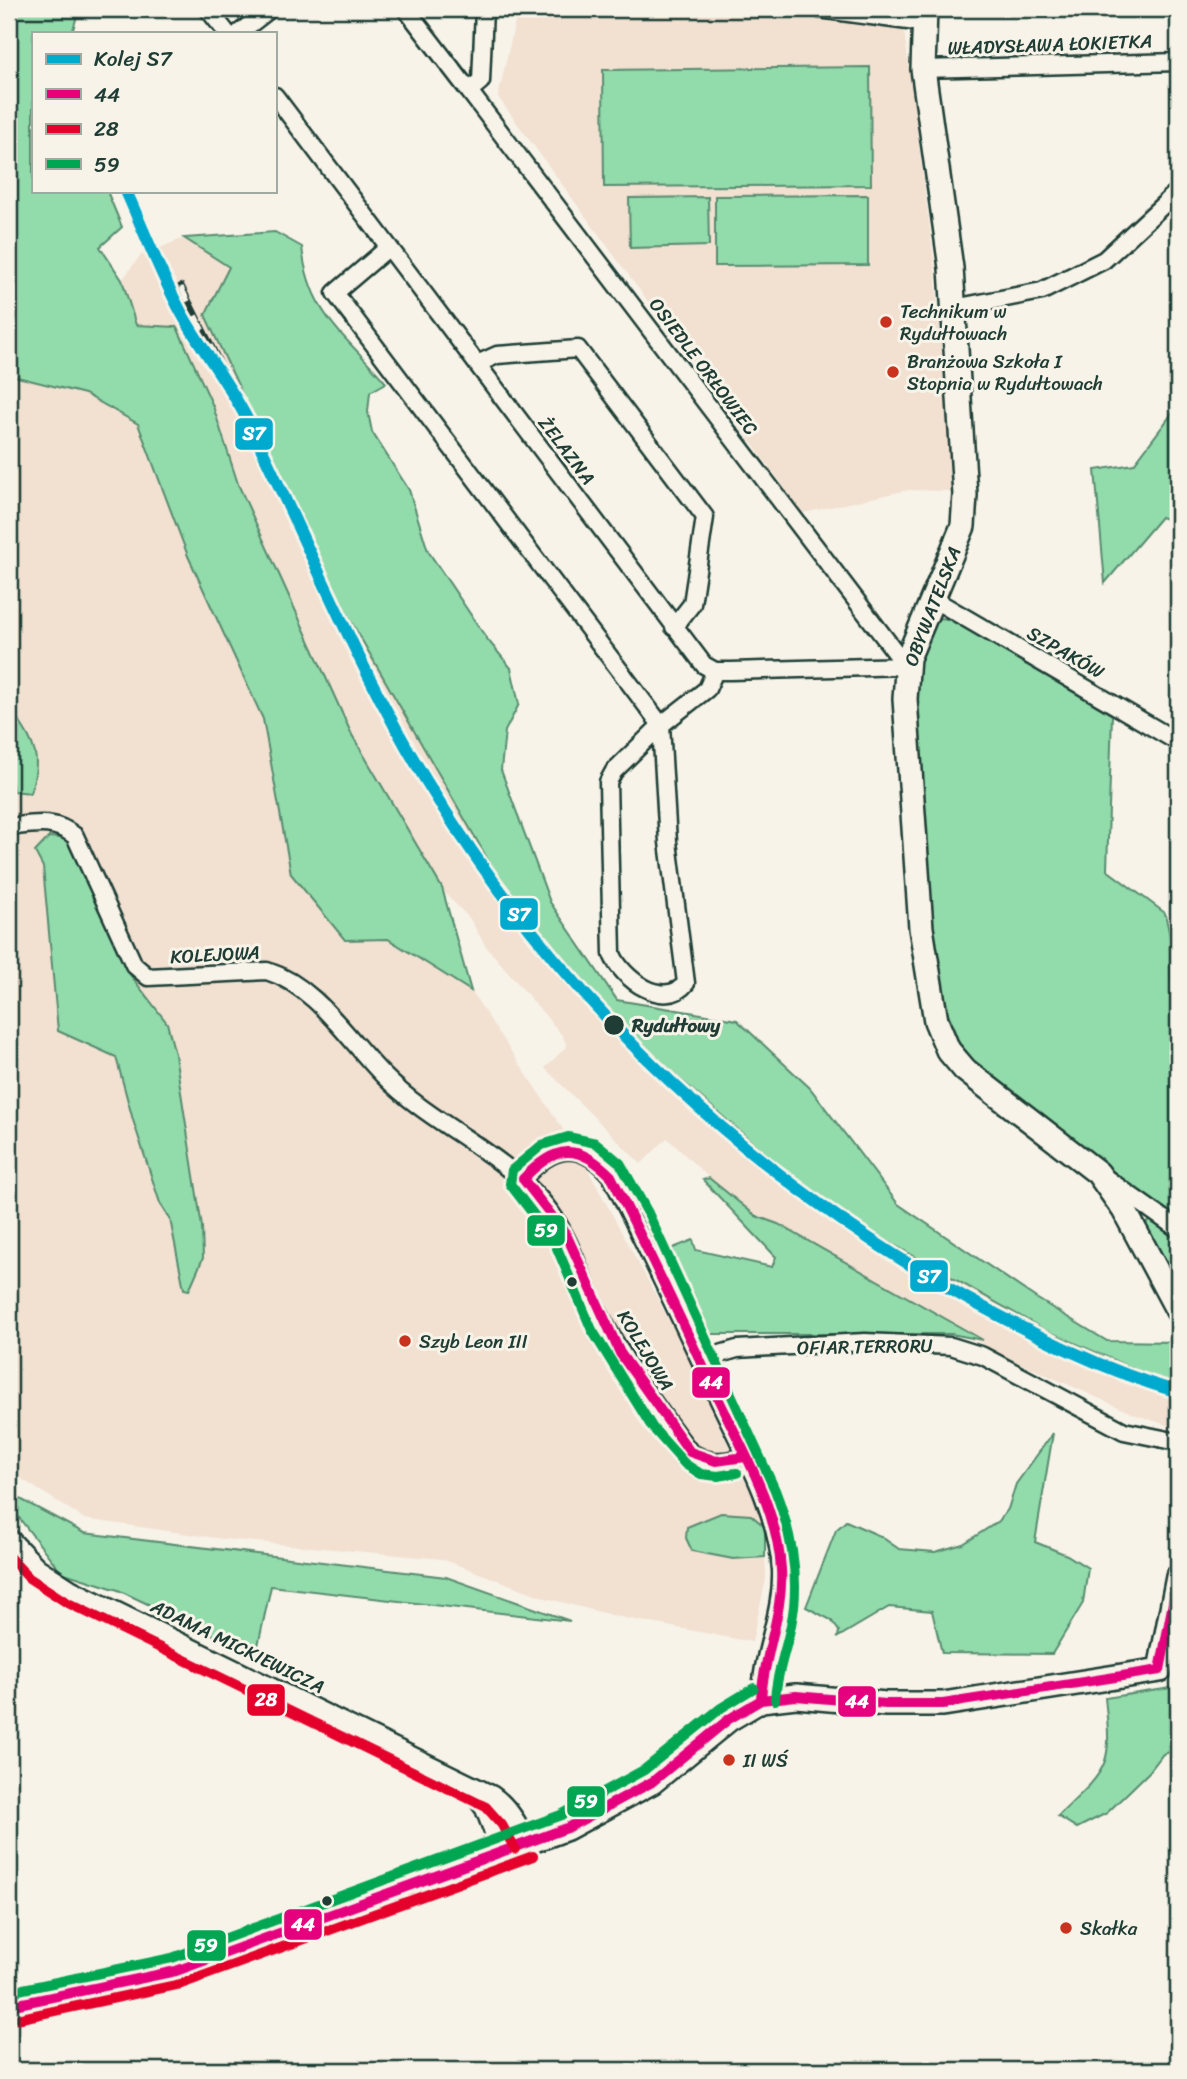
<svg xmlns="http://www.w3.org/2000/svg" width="1187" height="2079" viewBox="0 0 1187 2079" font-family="Sriracha,sans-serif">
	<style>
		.built { fill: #f2e0d1 }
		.green { fill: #92dbab; stroke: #588c70; stroke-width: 2 }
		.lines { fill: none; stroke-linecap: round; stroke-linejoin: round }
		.street-casing { stroke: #1f3d34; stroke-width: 21 }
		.secondary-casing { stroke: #1f3d34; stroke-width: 28 }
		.street { stroke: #f7f3e8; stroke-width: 16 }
		.secondary { stroke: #f7f3e8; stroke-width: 23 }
		.rail-casing { stroke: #1f3d34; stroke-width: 8 }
		.rail { stroke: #f7f3e8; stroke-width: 5; stroke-dasharray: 16; stroke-linecap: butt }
		.bus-1-casing { stroke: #f7f3e8; stroke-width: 16 }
		.bus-2-casing { stroke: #f7f3e8; stroke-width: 16 }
		.bus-3-casing { stroke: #f7f3e8; stroke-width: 16 }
		.bus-1 { stroke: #e5007d; stroke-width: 10 }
		.bus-2 { stroke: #e4002b; stroke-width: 10 }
		.bus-3 { stroke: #00a651; stroke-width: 10 }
		.rail-1-casing { stroke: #f7f3e8; stroke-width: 18 }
		.rail-1 { stroke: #00a9ce; stroke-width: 12 }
		.poi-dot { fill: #c8321e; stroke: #f7f3e8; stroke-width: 2.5 }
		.stop-dot { fill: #1f3d34; stroke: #f7f3e8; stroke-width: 2.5 }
		.labels { text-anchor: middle; stroke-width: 6; stroke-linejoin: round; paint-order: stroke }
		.street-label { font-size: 19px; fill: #1f3d34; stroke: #f7f3e8 }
		.poi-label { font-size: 19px; fill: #1f3d34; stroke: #f7f3e8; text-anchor: start }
		.stop-label { font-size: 19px; font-weight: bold; fill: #1f3d34; stroke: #f7f3e8; text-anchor: start }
		.line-badge { stroke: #f7f3e8; stroke-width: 2.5 }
		.badge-label { font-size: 19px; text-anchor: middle; font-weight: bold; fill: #fff }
	</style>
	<rect width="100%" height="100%" fill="#f7f3e8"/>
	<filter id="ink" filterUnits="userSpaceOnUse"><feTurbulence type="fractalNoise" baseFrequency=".0143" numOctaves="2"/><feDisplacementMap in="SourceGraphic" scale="14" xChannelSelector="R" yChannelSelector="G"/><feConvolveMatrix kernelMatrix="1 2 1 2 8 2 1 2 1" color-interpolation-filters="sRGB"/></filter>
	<g filter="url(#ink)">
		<!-- built -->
		<path class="built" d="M518,9h226l150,15 10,7 31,238 17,222 -44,-1 -105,23 -305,-416z
			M184,238l45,29 270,612 65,82 86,92 139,121 68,50 188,106 133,58v41l-44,-15 -132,-59 -229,-127 -54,-41 -52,-49 -26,26 -96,-96 22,-22 -5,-11 -77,-90 -15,-26 -26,-27 -92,-157 -114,-251 -25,-78 -36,-79 -41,-2 -14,-45 18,-24z
			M9,375l76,19 53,30 50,132 75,163 28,155 54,66 43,-1 83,52 109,164 95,176 89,190 2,58 -14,63 -137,-26 -69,-18 -104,-39 -219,-20 -138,-20 -76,-48z"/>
		<!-- green -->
		<path class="green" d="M9,9h70l-7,24h-39v158h74l15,36 -22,20 22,33 14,45 41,2 36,79 25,78 114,251 90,153 29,103 -83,-52 -43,1 -54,-66 -28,-155 -75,-163 -50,-132 -53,-30 -76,-19z
			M870,67l1,118 -267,2 -1,-117z
			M868,195v70l-153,1v-70z
			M708,197l1,49 -79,2 -1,-50z
			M275,232l27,15c7,68 43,87 84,136l-16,9 -2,20 4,20 37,58 19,61 59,88 24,29 8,36 -14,27 -4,39 49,132 67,98 120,20 73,68 88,116 138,94 71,43 71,1 -3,45 -130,-57 -188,-106 -68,-50 -139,-121 -86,-92 -65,-82 -159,-277 -135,-287 24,-48 -45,-29z
			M1178,410v113l-17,-6 -56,66 -10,-113 39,-6 40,-53z
			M940,618l14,2 158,95 -5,155 58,43 5,23 1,46h7v239l-195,-149 -24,-29 -18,-49 -21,-145 -6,-174 16,-46z
			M9,705c21,35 36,46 21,88l-17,-2 -4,-30z
			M49,837l19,2 63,137 36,47 8,31 27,173 1,31 -14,32 -5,-1 -14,-70 -10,-16 -27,-83 -17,-63 -58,-26 -15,-164 -8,-15z
			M709,1178l47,38 22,8 205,116 -32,-6h-249l-39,-82 30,-12 3,10 76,17 4,-10 -73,-77z
			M1153,1219l25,21v29l-15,-3 -19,-41z
			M1053,1433l-18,109 32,13 21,13 -5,35 -31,51 -110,-1 -10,-42 -43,-4 -51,30 1,-6 -8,-11 -25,-13 30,-77 10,-9 34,15 19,13 36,3 28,-8 36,-23 9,-12 8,-25z
			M9,1493l75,40 362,44 124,44 -299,-35 -15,69 -138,-65 -57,-18 -52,-67z
			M721,1513l30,2 14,12v30l-32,2 -41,-8 -6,-13 1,-11z
			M1178,1687v63l-15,4 -14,18 -42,41 -30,15 -19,-12c50,-48 55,-48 47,-118z"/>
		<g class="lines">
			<!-- street casing -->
			<g class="street-casing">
				<path id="street" d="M208,9l19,24
					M406,9l63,82
					M484,9l-3,72 -12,10 437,575
					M819,9l104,14
					M239,33l31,-24
					M923,69l255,-7
					M275,96l429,569 11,6h16l175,-5
					M389,247l-54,46 326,432 46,-36 8,-18
					M954,308l88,-17 62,-31 74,-69
					M477,364l20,-9 81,-6 127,168 -13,87 -18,23
					M933,599l245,143
					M661,725l7,117 18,141c-21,27 -64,-4 -74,-29l-4,-172 6,-11z
					M9,827c26,-3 45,-8 66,9l59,129 14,12 119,-6c49,15 81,69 117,105 49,50 117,74 161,129 26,32 34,69 52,104 26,52 58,97 93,143 20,12 32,11 55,5
					M1103,1176l75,53
					M523,1179c29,-34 57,-40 88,-3 37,73 71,146 106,220 25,54 60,112 64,174 2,46 -21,85 -20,130
					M700,1360l37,-11 128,-7 86,4 32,10 141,75 54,11
					M9,1537l29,30 34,22 421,206c17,12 27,30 35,48
					M466,1785l18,24 17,44"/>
			</g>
			<!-- secondary casing -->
			<g class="secondary-casing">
				<path id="secondary" d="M925,9l-2,60 28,199 14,227 -2,31 -55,132 -3,41 16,229 15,93 12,29 17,20 133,103 26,37 54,101
					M9,2006l167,-35 391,-143 85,-46 77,-63 32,-19 35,-4 90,8h57l217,-34 18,-93"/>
			</g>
			<!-- street -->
			<use href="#street" class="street"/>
			<!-- secondary -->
			<use href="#secondary" class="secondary"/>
			<!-- rail casing -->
			<g class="rail-casing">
				<path id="rail" d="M181,287l66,132"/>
			</g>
			<!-- rail -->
			<use href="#rail" class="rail"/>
			<!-- bus-1 casing -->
			<g class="bus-1-casing">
				<path id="bus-1" d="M523,1179c32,-34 55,-37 88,-3 37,73 71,146 106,220 26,55 60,111 64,173 3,44 -18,87 -20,131
					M523,1179l43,55 54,119 70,99 26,9 29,-4
					M1160,1670l18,-93
					M9,2006l167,-35 391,-143 85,-46 77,-63 32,-19 35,-4 90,8h57l217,-34"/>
			</g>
			<!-- bus-2 casing -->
			<g class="bus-2-casing">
				<path id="bus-2" d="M9,1557l20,21 37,24 420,205 16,18 13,24
					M12,2020l169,-36 352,-128"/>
			</g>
			<!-- bus-3 casing -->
			<g class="bus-3-casing">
				<path id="bus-3" d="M737,1473l-19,3 -17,-2 -16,-10 -33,-37 -60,-97 -38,-89 -44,-57 2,-14 30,-25 26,-8 28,6 24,20 28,50 127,277c17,44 26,89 16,135 -5,26 -15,49 -16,75
					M9,1992l163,-34 389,-143 83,-45 77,-62 33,-20"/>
			</g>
			<!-- bus-1 -->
			<use href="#bus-1" class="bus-1"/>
			<!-- bus-2 -->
			<use href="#bus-2" class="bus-2"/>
			<!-- bus-3 -->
			<use href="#bus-3" class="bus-3"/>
			<!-- rail-1 casing -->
			<g class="rail-1-casing">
				<path id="rail-1" d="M126,191c18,40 34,82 55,121 21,39 50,73 69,113 62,127 114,259 190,378 131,207 313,375 526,495 68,37 137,72 212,94"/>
			</g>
			<!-- rail-1 -->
			<use href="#rail-1" class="rail-1"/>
		</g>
	</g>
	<!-- markers -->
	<g class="poi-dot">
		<circle cx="886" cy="322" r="7"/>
		<circle cx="893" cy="372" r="7"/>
		<circle cx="405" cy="1341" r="7"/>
		<circle cx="729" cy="1760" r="7"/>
		<circle cx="1066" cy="1928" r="7"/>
	</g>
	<g class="stop-dot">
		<circle cx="614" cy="1025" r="11"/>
		<circle cx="572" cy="1282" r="6"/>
		<circle cx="327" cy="1901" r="6"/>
	</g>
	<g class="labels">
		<!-- street labels -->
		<g class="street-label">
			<text transform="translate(1050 44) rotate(-2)" y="7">WŁADYSŁAWA ŁOKIETKA</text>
			<text transform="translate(704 366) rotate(53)" y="7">OSIEDLE ORŁOWIEC</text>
			<text transform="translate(567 450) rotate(53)" y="7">ŻELAZNA</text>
			<text transform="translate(932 606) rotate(-69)" y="7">OBYWATELSKA</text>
			<text transform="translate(1066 652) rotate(30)" y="7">SZPAKÓW</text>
			<text transform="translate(215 954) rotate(-3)" y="7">KOLEJOWA</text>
			<text transform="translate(865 1346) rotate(-1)" y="7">OFIAR TERRORU</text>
			<text transform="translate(646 1350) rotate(59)" y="7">KOLEJOWA</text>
			<text transform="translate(238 1646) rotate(26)" y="7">ADAMA MICKIEWICZA</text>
		</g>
		<!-- poi labels -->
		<g class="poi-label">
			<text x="900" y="318">Technikum w<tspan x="900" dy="22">Rydułtowach</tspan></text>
			<text x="907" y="368">Branżowa Szkoła I<tspan x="907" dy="22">Stopnia w Rydułtowach</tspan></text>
			<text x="419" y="1348">Szyb Leon III</text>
			<text x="743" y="1767">II WŚ</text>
			<text x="1080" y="1935">Skałka</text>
		</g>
		<!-- stop labels -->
		<g class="stop-label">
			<text x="632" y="1032">Rydułtowy</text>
		</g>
	</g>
	<g class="line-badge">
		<rect x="234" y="417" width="40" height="34" rx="7" fill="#00a9ce"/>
		<rect x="499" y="897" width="40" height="34" rx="7" fill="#00a9ce"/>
		<rect x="526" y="1214" width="40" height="33" rx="7" fill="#00a651"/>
		<rect x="909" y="1259" width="40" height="34" rx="7" fill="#00a9ce"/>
		<rect x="691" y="1366" width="40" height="33" rx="7" fill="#e5007d"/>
		<rect x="246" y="1683" width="40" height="34" rx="7" fill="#e4002b"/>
		<rect x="837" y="1685" width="40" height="33" rx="7" fill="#e5007d"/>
		<rect x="566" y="1785" width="40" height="33" rx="7" fill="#00a651"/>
		<rect x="283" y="1908" width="40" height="33" rx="7" fill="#e5007d"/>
		<rect x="186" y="1929" width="41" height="33" rx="7" fill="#00a651"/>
	</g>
	<g class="badge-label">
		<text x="254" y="440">S7</text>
		<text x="519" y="921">S7</text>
		<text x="546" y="1237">59</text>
		<text x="929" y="1283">S7</text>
		<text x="711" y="1389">44</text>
		<text x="266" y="1706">28</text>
		<text x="857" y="1708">44</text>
		<text x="586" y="1808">59</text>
		<text x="303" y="1931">44</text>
		<text x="206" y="1952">59</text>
	</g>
	<!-- margin -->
	<rect width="1187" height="2079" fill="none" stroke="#f7f3e8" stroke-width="35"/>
	<rect x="18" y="18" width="1152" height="2044" fill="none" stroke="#1f3d34" stroke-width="2.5" filter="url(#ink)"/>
	<!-- legend -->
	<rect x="32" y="32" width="245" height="161" fill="#f7f3e8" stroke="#a1aaa0" stroke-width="2"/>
	<rect x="46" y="54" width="35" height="10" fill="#00a9ce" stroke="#a1aaa0" stroke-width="2"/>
	<text x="94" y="66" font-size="21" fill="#1f3d34">Kolej S7</text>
	<rect x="46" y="89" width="35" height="10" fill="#e5007d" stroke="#a1aaa0" stroke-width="2"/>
	<text x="94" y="102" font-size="21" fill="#1f3d34">44</text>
	<rect x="46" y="124" width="35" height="10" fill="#e4002b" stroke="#a1aaa0" stroke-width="2"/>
	<text x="94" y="136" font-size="21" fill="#1f3d34">28</text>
	<rect x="46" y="159" width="35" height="10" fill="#00a651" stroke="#a1aaa0" stroke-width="2"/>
	<text x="94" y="172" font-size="21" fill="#1f3d34">59</text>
</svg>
